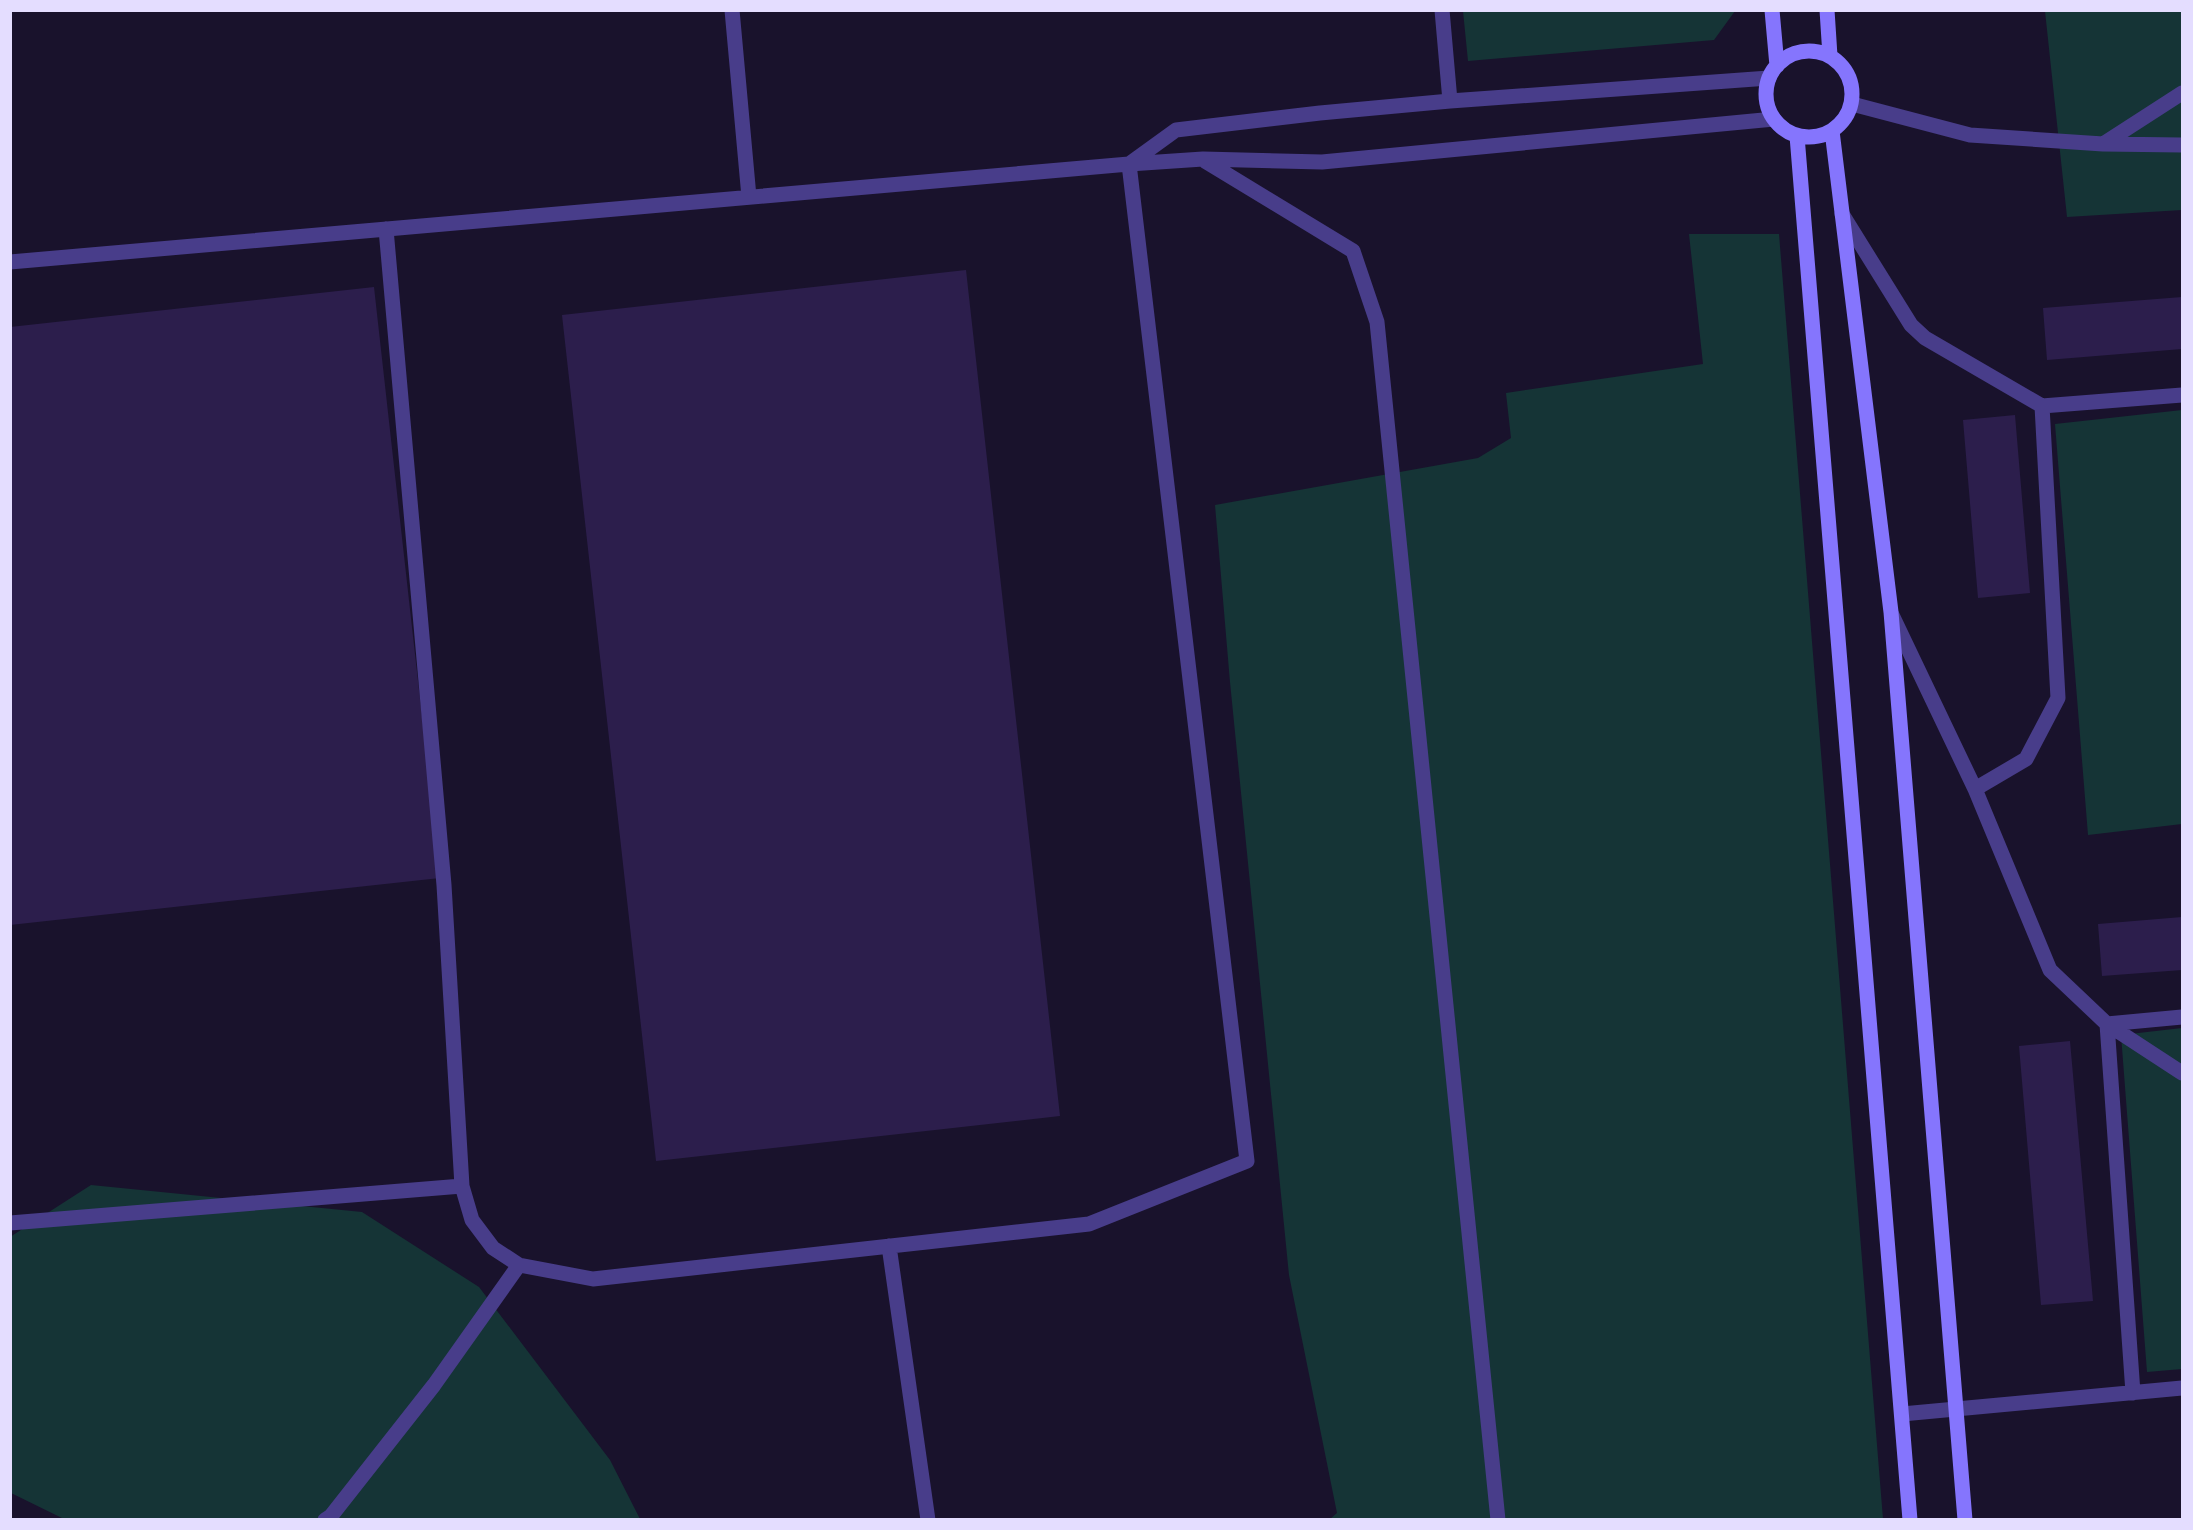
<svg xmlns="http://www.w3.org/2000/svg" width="2193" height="1530" viewBox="0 0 2193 1530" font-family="Lato,sans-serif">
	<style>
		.green { fill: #153436 }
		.building { fill: #2c1e4c }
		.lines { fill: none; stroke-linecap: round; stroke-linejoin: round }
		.lane { stroke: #483d8a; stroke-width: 15 }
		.street { stroke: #483d8a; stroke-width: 15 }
		.secondary { stroke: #8575fd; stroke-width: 15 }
	</style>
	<rect width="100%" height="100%" fill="#19122c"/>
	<!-- green -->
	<path class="green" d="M1463,11v-1l272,1 -21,29 -246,21z
		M2045,11h137v199l-115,7z
		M1689,234h90l104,1285h-553l7,-6 -48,-238 -59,-593 -15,-177 263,-47 33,-20 -5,-45 197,-29z
		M2182,410v414l-94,11 -33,-411z
		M2182,1028v341l-35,3 -26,-337z
		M91,1185l271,27 117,75 131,173 30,59h-576l-53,-26 -1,-256z"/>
	<!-- building -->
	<path class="building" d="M966,270l94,846 -404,45 -94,-846z
		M374,287l66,591 -430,47v-598z
		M2182,297v52l-135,11 -4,-52z
		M2015,415l15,178 -52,5 -15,-178z
		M2182,917v53l-80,6 -4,-52z
		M2070,1041l23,260 -52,4 -22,-259z"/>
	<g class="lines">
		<!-- lane -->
		<path class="lane" d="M732,10l17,187
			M1442,10l8,91
			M1205,161l148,90 24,71 121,1198
			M1129,164l47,-34 144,-17 130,-12 319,-23
			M386,229l58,656 18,301 10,34 21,28 26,17 74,14 496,-55 158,-63 -118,-997
			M10,262l1119,-98 74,-5 119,3 452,-43
			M10,1223l452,-37
			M889,1246l39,274
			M325,1520l6,-4 103,-131 85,-120"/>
		<!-- street -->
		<path class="street" d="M1852,104l118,31 133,9 79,1
			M2103,144l79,-51
			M1842,214l69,111 14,13 117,68
			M1892,615l83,174 75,181 57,54 75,49
			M1975,789l51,-30 32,-61 -16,-292 140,-11
			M2133,1393l-26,-369 75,-7
			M1902,1414l280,-26"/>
		<!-- secondary -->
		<path class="secondary" d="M1772,10l5,56
			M1827,10l3,46
			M1766 94a43 43 0 1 1 86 0a43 43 0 1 1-86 0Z
			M1832,131l59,481 74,908
			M1797,136l113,1384"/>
	</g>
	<!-- border -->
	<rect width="2193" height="1530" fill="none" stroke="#e4ddff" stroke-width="24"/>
</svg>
